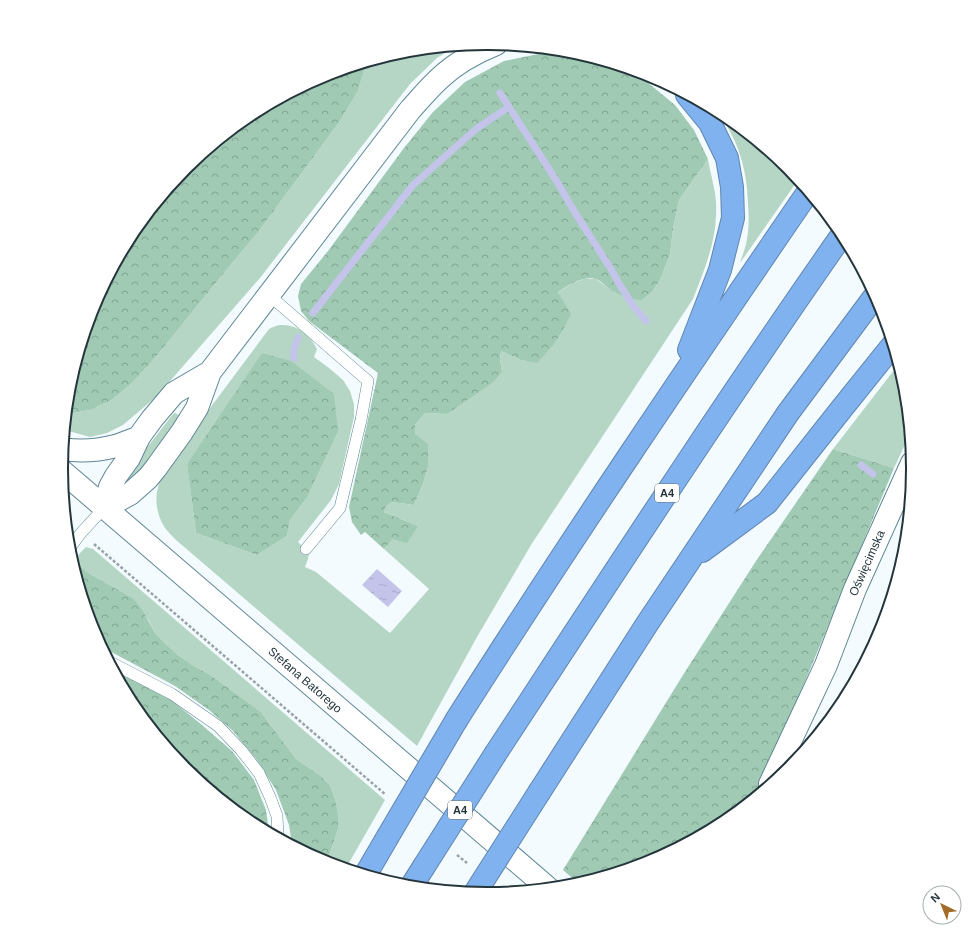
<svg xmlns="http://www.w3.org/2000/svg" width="974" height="937" viewBox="0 0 974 937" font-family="Helvetica,sans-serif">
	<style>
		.grass { fill: #b6d6c5; fill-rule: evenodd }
		.forest { fill: url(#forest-crowns) }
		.water { fill: url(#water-ripples) }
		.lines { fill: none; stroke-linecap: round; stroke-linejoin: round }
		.stream { stroke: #c4c4eb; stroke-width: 7 }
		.service-casing { stroke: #5f8795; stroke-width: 12 }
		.tertiary-casing { stroke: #5f8795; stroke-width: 24 }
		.motorway-casing { stroke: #6086b0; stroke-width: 24 }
		.path { stroke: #97a3a7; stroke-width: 2.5; stroke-dasharray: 3 2; stroke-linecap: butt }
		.service { stroke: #fff; stroke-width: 11 }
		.tertiary { stroke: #fff; stroke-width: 22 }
		.motorway { stroke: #80b2ef; stroke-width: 22 }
		.motorway-bridge-casing { stroke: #6086b0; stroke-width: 24; stroke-linecap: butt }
		.motorway-bridge { stroke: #80b2ef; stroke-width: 22 }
		.labels { text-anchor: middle; stroke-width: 4; stroke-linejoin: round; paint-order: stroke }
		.shield { fill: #fff; stroke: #667276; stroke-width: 1 }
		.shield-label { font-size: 11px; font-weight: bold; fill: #24353b }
		.street-label { font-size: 12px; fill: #24353b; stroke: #fff }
		.rim { fill: none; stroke: #24353b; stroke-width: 2 }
	</style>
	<defs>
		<pattern id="forest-crowns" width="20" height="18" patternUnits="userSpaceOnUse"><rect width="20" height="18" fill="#a0cab3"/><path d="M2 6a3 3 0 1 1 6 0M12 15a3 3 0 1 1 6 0" fill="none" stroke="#82a593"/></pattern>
		<pattern id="water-ripples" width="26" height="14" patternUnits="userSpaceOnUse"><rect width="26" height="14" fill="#c4c4eb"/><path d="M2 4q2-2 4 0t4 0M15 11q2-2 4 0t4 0" fill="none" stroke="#a8a9ca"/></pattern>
	</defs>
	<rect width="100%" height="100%" fill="#f3fbfe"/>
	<!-- grass -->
	<path class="grass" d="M456,46l-19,12 -27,26 -150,194 -103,118 -34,29 -16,8 -17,4 -25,-7 2,-16 23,-4 20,-9 21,-17 24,-26 64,-79 40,-48 78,-106 29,-62 38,-12z
		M718,112l6,3 64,53 10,12 -58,83c2,-7 6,-16 7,-24 2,-11 2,-23 1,-34 -1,-36 -9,-63 -30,-93z
		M708,159c2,13 7,29 8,42 2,36 -10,65 -23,98l-162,246 -54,92 -60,109 -241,-206c-4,-4 -8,-8 -11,-12 -13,-21 -10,-40 1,-61l103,-138c4,-2 8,-4 12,-4 16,-1 30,11 36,24l-3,8 15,11 14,12 7,11 4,13v13l-15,67 -8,16 -33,42 11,11 -1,6 -3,8 11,5 74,61 39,-44 -45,-40 9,-10 25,-13 -34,-14 2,-6 6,-4 22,3 9,-21 5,-17 -13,-33v-9l10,-12 22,1 55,-42 -2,-13 1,-8 20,9 16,2 15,-15 10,-15 8,-18 -12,-22 15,-9 11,-4h12l18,13 27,9 11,-9 8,-12 10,-26 3,-25 6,-29zM187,463l119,36 -16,21 -3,16 -30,19 -61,-22z
		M898,365l6,21 5,50 -15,32 -61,-19z
		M175,413l4,2v3l-38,52 -12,11 -2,-1 -2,-3 7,-10 41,-53z
		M86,547l7,2 292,251 -39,68 -19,-6 11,-33v-15l-2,-12 -6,-17 -9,-9 -25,-17 -35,-47 -52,-38 -15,-8 -16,-11 -11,-10 -12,-12 -6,-12 -16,-23 -43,-24 -10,-8 -4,-7 4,-6z"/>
	<!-- forest -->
	<path class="forest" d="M548,52l29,1 49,15 15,9 34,28 19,25 14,29 -29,41 -6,29 -3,25 -10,26 -8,12 -11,9c-9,-3 -19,-5 -27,-9 -6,-3 -12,-11 -18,-13 -13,-4 -29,7 -38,13l13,22 -9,18 -10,15 -15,16 -16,-3 -20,-9 -1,8 2,13 -10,11 -45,31 -22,-1 -10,12v9l13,10v23l-5,17 -9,21 -22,-3 -6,4 -2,6 34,14 -11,17 -14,-4 -9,10 -19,-17 -4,3 -9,-13 -3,-15 29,-134 -69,-52 -8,-10 -3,-15 3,-12 27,-33 76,-103 29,-36 32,-30 39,-21z
		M366,63l-9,29 -20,33 -78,106 -40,48 -64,79 -24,26 -21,17 -20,9 -23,4 3,-29 24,-80 39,-73 53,-65 65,-52 73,-40z
		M262,353l29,8 43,33 4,37 -32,68 -16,21 -3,16 -30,19 -61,-22 -9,-69z
		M833,449l61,19 -98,235 -39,92 -34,27 -73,40 -72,21 -15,-13 120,-195 73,-114z
		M905,546l-1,6 -24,80 -15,27z
		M80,553l-4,6 4,7 10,8 43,24 10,13 12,22 12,12 11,10 16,11 15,8 52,38 35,47 25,17 9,9 6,17 2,12v15l-11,33 -35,-18 -3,-19 -13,-35 -20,-31 -23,-28 -24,-21 -34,-24 -73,-39 -8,-16 -21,-69z
		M115,670l55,29 32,26 30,26 22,29 12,30 3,22 -19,-10 -64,-53 -53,-64z"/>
	<!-- water -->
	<path class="water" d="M377,569l25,22 -14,16 -26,-22z"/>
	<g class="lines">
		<!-- stream -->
		<path class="stream" d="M500,93l56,87 18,31 37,58 7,13 16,25 12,14
			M313,313l100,-128 63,-56 33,-22
			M294,358v-8l4,-13
			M861,465l12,9"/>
		<!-- service casing -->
		<g class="service-casing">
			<path id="service" d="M269,295l99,86 -7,39 -21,88 -34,41
				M69,549l12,-16 23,-25
				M110,662l62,32 46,32 23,24 18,23 11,24 7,19 1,21"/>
		</g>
		<!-- tertiary casing -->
		<g class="tertiary-casing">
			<path id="tertiary" d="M63,449c17,3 37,1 53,-3 8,-3 16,-6 23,-9
				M62,471l486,417
				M104,508l26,-14 18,-16 8,-10 26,-36 15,-24 13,-36 200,-262c10,-11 19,-22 30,-32 16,-15 36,-26 56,-34
				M104,508l6,-21 6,-11 13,-18 10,-21 13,-18 22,-26 36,-21
				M770,784l56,-119 29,-76 57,-126"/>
		</g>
		<!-- motorway casing -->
		<g class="motorway-casing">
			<path id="motorway" d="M687,95l23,28 17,35 5,29 1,31 -13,52 -31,80
				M702,551l65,-48 76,-96 49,-61
				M457,719c113,-178 232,-353 351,-527
				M496,753c114,-174 227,-348 346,-518
				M540,791l107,-167 141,-211 87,-117
				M366,874l21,-36
				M411,887l12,-19"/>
		</g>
		<!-- path -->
		<path class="path" d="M94,544l292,251
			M457,855l10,8"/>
		<!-- service -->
		<use href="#service" class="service"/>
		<!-- tertiary -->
		<use href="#tertiary" class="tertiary"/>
		<!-- motorway -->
		<use href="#motorway" class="motorway"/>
		<!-- motorway-bridge casing -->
		<g class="motorway-bridge-casing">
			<path id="motorway-bridge" d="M387,838l70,-119
				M423,868l73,-115
				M475,893l65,-102"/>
		</g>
		<!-- motorway-bridge -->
		<use href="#motorway-bridge" class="motorway-bridge"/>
	</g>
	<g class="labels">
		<!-- shield labels -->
		<g class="shield">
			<rect x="655" y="484" width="24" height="18" rx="3"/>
			<rect x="448" y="801" width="24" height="18" rx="3"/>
		</g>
		<g class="shield-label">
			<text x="667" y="497">A4</text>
			<text x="460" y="814">A4</text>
		</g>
		<!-- street labels -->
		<g class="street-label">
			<text transform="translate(867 563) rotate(-66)" y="4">Oświęcimska</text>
			<text transform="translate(305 680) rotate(41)" y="4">Stefana Batorego</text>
		</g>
	</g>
	<!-- crop -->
	<path d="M0 0H974V937H0ZM486 50H488A418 418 0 0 1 906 468V469A418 418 0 0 1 488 887H486A418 418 0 0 1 68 469V468A418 418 0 0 1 486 50Z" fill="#fff" fill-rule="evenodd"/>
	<path class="rim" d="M486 50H488A418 418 0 0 1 906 468V469A418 418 0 0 1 488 887H486A418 418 0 0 1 68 469V468A418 418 0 0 1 486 50Z"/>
	<!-- north arrow -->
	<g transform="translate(942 905) rotate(317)"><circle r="19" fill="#ffffff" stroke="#a7aeb1"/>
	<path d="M0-3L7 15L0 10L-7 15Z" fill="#a36c27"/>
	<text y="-6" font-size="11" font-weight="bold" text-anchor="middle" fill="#24353b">N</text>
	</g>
</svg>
